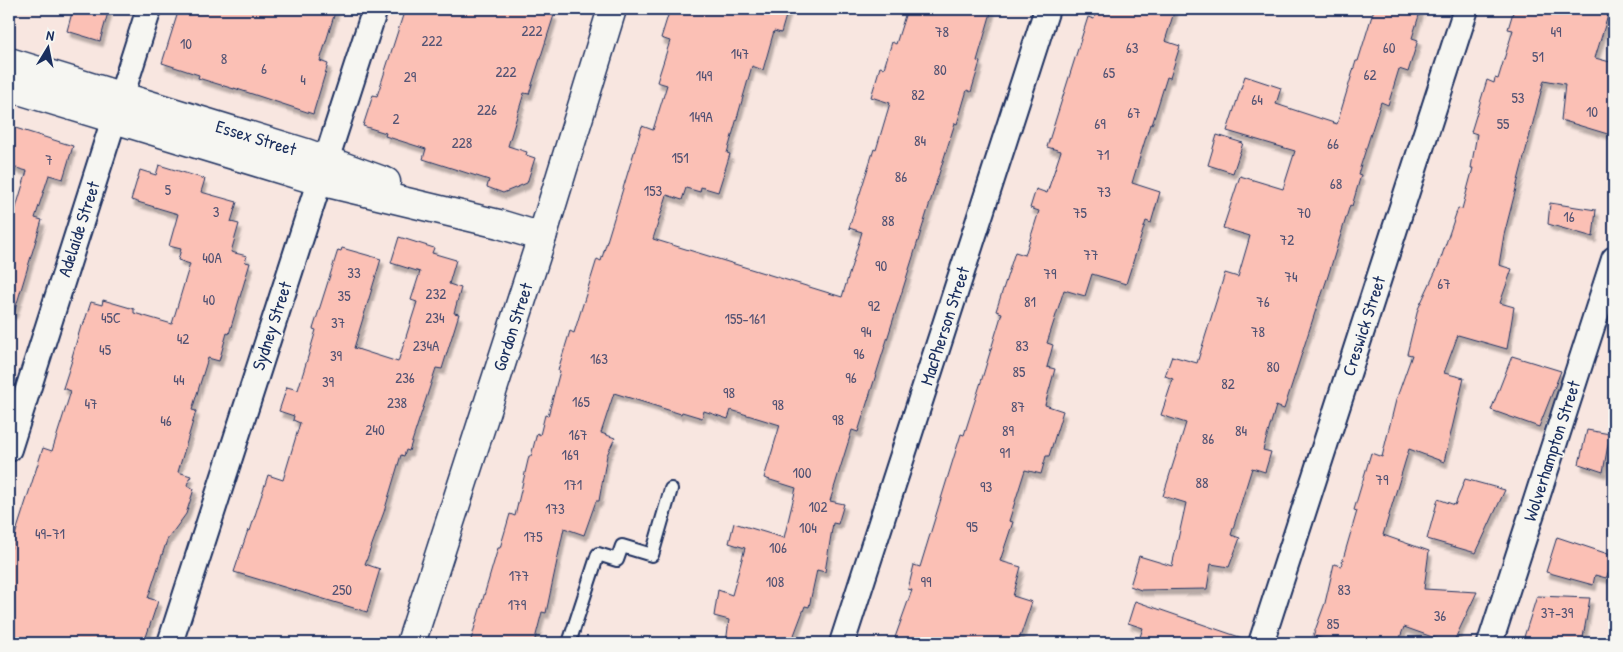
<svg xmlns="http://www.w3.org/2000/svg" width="1623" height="652" viewBox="0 0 1623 652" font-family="'Patrick Hand',sans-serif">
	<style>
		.building { fill: #fbc0b5; stroke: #1b2f5e; filter: url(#shadow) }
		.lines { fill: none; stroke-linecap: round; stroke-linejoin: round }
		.service-casing { stroke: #1b2f5e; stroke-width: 16 }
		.minor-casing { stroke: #1b2f5e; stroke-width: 28 }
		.tertiary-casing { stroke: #1b2f5e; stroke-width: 31 }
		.primary-casing { stroke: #1b2f5e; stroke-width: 31 }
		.service { stroke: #f6f6f2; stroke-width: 12 }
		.minor { stroke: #f6f6f2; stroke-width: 24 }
		.tertiary { stroke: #f6f6f2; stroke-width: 28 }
		.primary { stroke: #f6f6f2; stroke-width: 28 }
		.labels { text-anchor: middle; stroke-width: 4; stroke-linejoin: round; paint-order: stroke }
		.number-label { font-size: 15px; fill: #535374 }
		.street-label { font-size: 18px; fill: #1b2f5e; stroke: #f6f6f2 }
	</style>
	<defs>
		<filter id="shadow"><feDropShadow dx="3" dy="5.5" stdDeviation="1" flood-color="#0004"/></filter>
	</defs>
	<rect width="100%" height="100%" fill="#f8e6e0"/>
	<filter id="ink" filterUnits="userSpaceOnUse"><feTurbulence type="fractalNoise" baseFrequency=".02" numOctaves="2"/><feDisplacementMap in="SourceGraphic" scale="10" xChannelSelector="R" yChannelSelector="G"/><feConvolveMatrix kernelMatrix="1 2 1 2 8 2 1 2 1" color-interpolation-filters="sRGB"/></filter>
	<g filter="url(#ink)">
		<!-- building -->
		<path class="building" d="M73,9h36l-9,32 -33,-10z
			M179,9h157l-16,52 8,3 -15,50 -79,-26v1l-36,-11 1,-3 -37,-12z
			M405,9h131l18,6 -25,79 -5,-1 -16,53 19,6 -1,3 9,3 -8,25 -24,10 -16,-6 2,-7 -66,-21 3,-10 -41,-13 1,-3 -23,-7 10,-31 4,1z
			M670,9h118l-7,24 -7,-2 -11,39 -11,-4 -25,87 3,1 -12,38 -17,-5 -1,5 -14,-4 -4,12 -15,-5 -14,44 189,58 20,-65 -13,-4 25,-79 2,1 14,-47 -19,-6 9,-30 4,1 8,-26 4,2 11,-35h85l-15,52 3,1 -9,30 -4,-2 -10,34 -2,-1 -97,309 -6,-2 -22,71 14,3 -6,20 -5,-1 -8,49 -8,-2 -8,37 -4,-1 -14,37h-65l3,-23 -15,-4 4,-26 14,5 13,-47 -16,-5 5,-20 50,15 12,-50 -32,-10 16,-53 -49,-15 -3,9 -24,-8 -2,7 -20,-6 -1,2 -67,-21 -13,40 14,5 -8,17 -8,46h-3l-12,34 -20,-7 -18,85 -4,-1 -8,31h-64l28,-95h2l10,-34 5,2 14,-60h2l6,-23 3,2 5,-20 3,1 12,-45 -2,-1 12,-39 4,2 23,-74 4,2 41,-135 11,4 14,-45 -10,-3 13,-41 -9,-3z
			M1097,9h78l-10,32 15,5 -10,32 -3,-1 -15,48 -2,-1 -18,59 28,9 -9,31 -5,-2 -20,63 -34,-10 -7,22 -21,-6 -17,53 6,2 -6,22 8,2 -10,36 18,6 -14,45h-3l-5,18 -16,-4 -16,51 4,1 -13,39 21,6 -8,29 19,6 -14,41h-125l19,-53 -4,-1 6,-24 6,2 41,-133 3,1 17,-53 21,-69 -6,-2 19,-59 10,3 14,-44 -9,-3 6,-19 11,4 14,-42 -14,-4 41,-130 6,2z
			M1374,9h47l-9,29 6,2 -10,32 -9,-3 -11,36 -7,-3 -23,72 3,1 -9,31 -2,-1 -22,71 -7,21h-1l-36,112 -8,-3 -13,44 8,2 -6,20 -13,-4 -21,67 9,3 -11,29 -18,-3 -4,25 -66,1 -11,-4 9,-30 33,10 14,-63 -23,-7 23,-73 -25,-8 12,-36 -8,-3 7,-20 25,7 28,-90 13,4 12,-41 -27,-8 17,-52 43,13 12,-38 -68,-20 18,-55 36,12 -5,16 61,20 19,-63h2z
			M1514,9h96l-15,49 19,5v61l-3,11 -50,-15 4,-36 -21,-4 -40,155 -5,30 13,4 -12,34 14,4 -7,42 -49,-14 -14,38 20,5 -20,84 -35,-13 -26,86 46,16 -5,38 53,3 -24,51h-4l-45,-16 -6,16h-58l-27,-7 12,-33 9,-39 7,2 16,-55 -3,-1 17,-57 11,4 14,-57 16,-45 -5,-1 11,-45 21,-45 19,-56 4,1 11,-41h-2l6,-34 -6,-2 16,-52 7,3 1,-5 3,1 15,-49 -5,-1z
			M9,126l64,20 -10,33 -14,-4 -14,43 7,2 -28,93 -5,-1v-102l6,1 12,-40 -18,-5z
			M1217,135l26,8 -10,30 -25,-8z
			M159,165l46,14 -4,13 36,10 -6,20 8,2 -8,28 16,4 -2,6 5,1 -21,71 -2,-1 -8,28 -11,-3 -16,52 4,1 -18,61 13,4 -4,9 7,4 -8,25 -19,26 -19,58 10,3 -14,42h-135v-89l34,-106 9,3 19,-60 -8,-3 10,-31h-1l9,-31h2l8,-24 11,3 1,-5 31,9v4l38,11 18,-60 -12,-4 3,-11 -12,-3 9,-32 -47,-14 9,-30 16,5z
			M1550,203l46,7 -3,27 -45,-13z
			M399,237l35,11 -2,5 24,7 -7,24 12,4 -7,25 5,1 -17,55 -6,-1 -27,83 -3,-1 -2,6 -3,-1 -17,57 -19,52 15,5 -13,43 -133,-40 14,-42 2,1 18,-56 15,5 17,-57 -7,-3 1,-4 -15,-5 8,-24 11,3 18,-60 -3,-1 25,-79 3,1 1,-3 39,11 -27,89 44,14 19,-60 -6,-2 9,-28 -29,-9z
			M1512,356l49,15 -22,56 -48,-17z
			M1587,430l23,4 -7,38 -24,-8z
			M1465,479l40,11 -29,63 -49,-14 11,-40 17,6z
			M1557,537l57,19v6l-8,16 -11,-3 -2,10 -47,-13z
			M1537,596l53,2 -8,45h-27l-31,-6z
			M1135,601l113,39v3h-110l5,-15 -15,-5z"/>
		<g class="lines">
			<!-- service casing -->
			<g class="service-casing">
				<path id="service" d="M569,643l29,-89 19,6 5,-14 30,9 19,-66"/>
			</g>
			<!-- minor casing -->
			<g class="minor-casing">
				<path id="minor" d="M9,449l140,-440
					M170,643l205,-634
					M842,643l205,-634
					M1261,643l205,-634
					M1490,643l124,-384"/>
			</g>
			<!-- tertiary casing -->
			<g class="tertiary-casing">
				<path id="tertiary" d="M9,62l297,91 80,29
					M9,87l310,94 180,43 43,13"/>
			</g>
			<!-- primary casing -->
			<g class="primary-casing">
				<path id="primary" d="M411,643l131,-406 70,-228"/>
			</g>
			<!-- service -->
			<use href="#service" class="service"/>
			<!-- minor -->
			<use href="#minor" class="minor"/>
			<!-- tertiary -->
			<use href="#tertiary" class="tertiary"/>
			<!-- primary -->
			<use href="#primary" class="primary"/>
		</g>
	</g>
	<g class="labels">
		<!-- number labels -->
		<g class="number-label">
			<text x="532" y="36">222</text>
			<text x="942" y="37">78</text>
			<text x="1556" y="37">49</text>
			<text x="432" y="46">222</text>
			<text x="186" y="49">10</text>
			<text x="1132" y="53">63</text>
			<text x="1389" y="53">60</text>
			<text x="740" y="59">147</text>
			<text x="1538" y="62">51</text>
			<text x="224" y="64">8</text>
			<text x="264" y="74">6</text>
			<text x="940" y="75">80</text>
			<text x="506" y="77">222</text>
			<text x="1109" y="78">65</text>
			<text x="1370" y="80">62</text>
			<text x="704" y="81">149</text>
			<text x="410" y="82">29</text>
			<text x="303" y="85">4</text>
			<text x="918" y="100">82</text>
			<text x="1518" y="103">53</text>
			<text x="1257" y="105">64</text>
			<text x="487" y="115">226</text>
			<text x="1592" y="117">10</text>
			<text x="1134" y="118">67</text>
			<text x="701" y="122">149A</text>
			<text x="396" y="124">2</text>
			<text x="1100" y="129">69</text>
			<text x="1503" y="129">55</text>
			<text x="920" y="146">84</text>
			<text x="462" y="148">228</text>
			<text x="1333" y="149">66</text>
			<text x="1103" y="160">71</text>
			<text x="680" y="163">151</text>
			<text x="49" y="165">7</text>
			<text x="901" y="182">86</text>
			<text x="1336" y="189">68</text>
			<text x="168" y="195">5</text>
			<text x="653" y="196">153</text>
			<text x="1104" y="197">73</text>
			<text x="216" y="217">3</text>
			<text x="1080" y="218">75</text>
			<text x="1304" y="218">70</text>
			<text x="1569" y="222">16</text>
			<text x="888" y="226">88</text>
			<text x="1287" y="245">72</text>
			<text x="1091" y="260">77</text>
			<text x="212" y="263">40A</text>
			<text x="881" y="271">90</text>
			<text x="354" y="278">33</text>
			<text x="1050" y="279">79</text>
			<text x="1291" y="282">74</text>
			<text x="1444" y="289">67</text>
			<text x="436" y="299">232</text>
			<text x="344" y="301">35</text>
			<text x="209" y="305">40</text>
			<text x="1030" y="307">81</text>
			<text x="1263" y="307">76</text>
			<text x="874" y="311">92</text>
			<text x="111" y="323">45C</text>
			<text x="435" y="323">234</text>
			<text x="745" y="324">155-161</text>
			<text x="338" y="328">37</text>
			<text x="866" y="337">94</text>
			<text x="1258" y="337">78</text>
			<text x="183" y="344">42</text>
			<text x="426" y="351">234A</text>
			<text x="1022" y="351">83</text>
			<text x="105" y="355">45</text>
			<text x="859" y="359">96</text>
			<text x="336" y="361">39</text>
			<text x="599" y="364">163</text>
			<text x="1273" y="372">80</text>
			<text x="1019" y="377">85</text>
			<text x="405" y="383">236</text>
			<text x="851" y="383">96</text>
			<text x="179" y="385">44</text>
			<text x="328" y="387">39</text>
			<text x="1228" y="389">82</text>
			<text x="729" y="398">98</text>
			<text x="581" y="407">165</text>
			<text x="397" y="408">238</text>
			<text x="91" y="409">47</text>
			<text x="778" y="410">98</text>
			<text x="1018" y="412">87</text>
			<text x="838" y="425">98</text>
			<text x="166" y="426">46</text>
			<text x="375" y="435">240</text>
			<text x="1008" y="436">89</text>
			<text x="1241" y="436">84</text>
			<text x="578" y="440">167</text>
			<text x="1208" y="444">86</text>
			<text x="1005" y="458">91</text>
			<text x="570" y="460">169</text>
			<text x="802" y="478">100</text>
			<text x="1382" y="485">79</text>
			<text x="1202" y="488">88</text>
			<text x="573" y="490">171</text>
			<text x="986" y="492">93</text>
			<text x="818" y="512">102</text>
			<text x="555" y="514">173</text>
			<text x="972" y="532">95</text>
			<text x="808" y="533">104</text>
			<text x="50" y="539">49-71</text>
			<text x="533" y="542">175</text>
			<text x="778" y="553">106</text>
			<text x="519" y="581">177</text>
			<text x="775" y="587">108</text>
			<text x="926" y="587">99</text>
			<text x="342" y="595">250</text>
			<text x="1344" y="595">83</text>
			<text x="517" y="610">179</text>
			<text x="1557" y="618">37-39</text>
			<text x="1440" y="621">36</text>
			<text x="1333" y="629">85</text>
		</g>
		<!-- street labels -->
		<g class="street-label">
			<text transform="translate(256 138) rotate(17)" y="6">Essex Street</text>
			<text transform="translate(79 229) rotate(-72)" y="6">Adelaide Street</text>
			<text transform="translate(272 326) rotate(-72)" y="6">Sydney Street</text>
			<text transform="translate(945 326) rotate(-72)" y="6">MacPherson Street</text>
			<text transform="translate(1364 326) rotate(-72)" y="6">Creswick Street</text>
			<text transform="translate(513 327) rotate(-72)" y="6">Gordon Street</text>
			<text transform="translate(1552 451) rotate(-72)" y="6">Wolverhampton Street</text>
		</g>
	</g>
	<!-- margin -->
	<rect width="1623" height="652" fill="none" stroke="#f6f6f2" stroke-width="30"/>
	<rect x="15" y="15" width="1593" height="622" fill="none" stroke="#1b2f5e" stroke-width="2" filter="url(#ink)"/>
	<!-- north arrow -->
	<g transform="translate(48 48) rotate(10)" stroke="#f6f6f2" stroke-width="4" paint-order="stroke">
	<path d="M0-4L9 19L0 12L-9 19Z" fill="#1b2f5e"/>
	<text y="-8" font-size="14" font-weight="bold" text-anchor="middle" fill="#1b2f5e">N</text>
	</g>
</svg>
